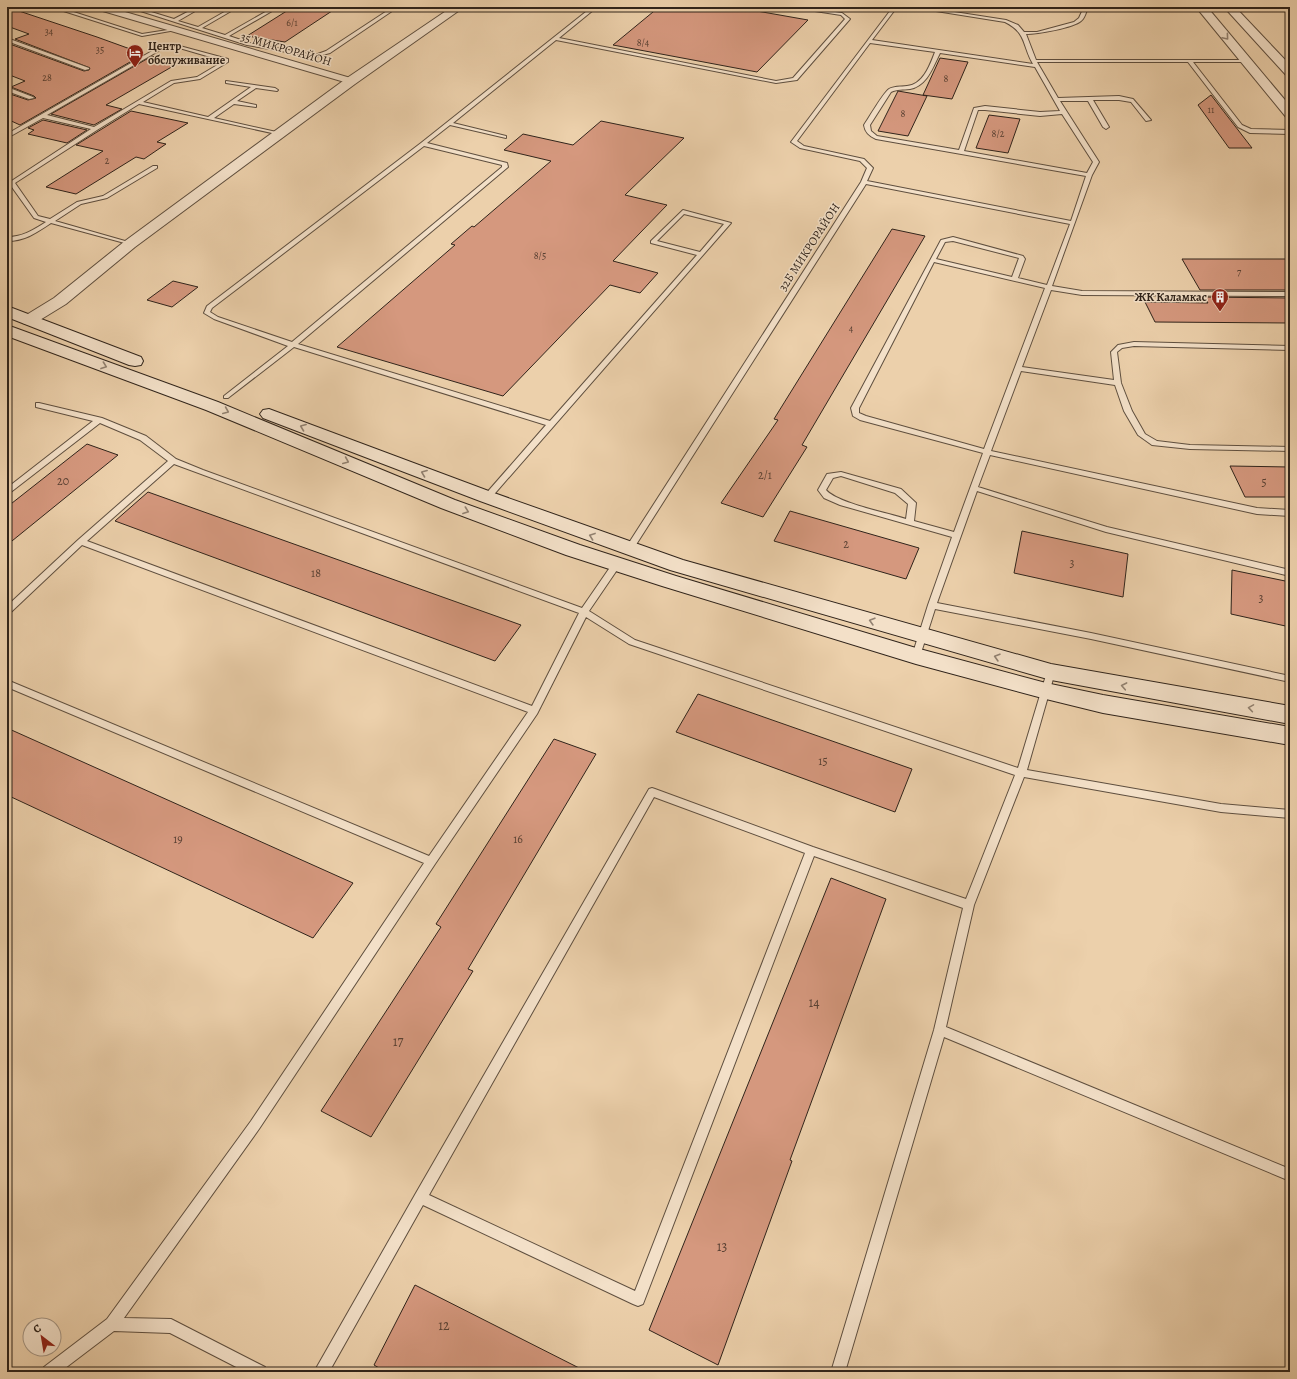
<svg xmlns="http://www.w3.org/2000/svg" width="1297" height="1379" viewBox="0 0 1297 1379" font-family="Alegreya,serif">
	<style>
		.building { fill: #d5987e; stroke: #30241b }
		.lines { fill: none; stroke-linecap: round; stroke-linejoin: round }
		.service-casing { stroke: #5f4f3f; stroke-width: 2 }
		.minor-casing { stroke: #5f4f3f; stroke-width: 2 }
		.tertiary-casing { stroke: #5f4f3f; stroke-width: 2 }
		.secondary-casing { stroke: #30241b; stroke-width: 2 }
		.service { fill: #f3e0c8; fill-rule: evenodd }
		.minor { fill: #f3e0c8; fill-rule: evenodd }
		.tertiary { fill: #f3e0c8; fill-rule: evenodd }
		.secondary { fill: #f3e0c8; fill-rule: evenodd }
		.oneway { stroke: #928272 }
		.labels { text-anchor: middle; stroke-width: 3; stroke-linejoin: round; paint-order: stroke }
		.far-number-label { font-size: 10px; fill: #594134 }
		.far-poi-label { font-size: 12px; font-weight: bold; fill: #30241b; stroke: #f3e0c8; text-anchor: start }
		.far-street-label { font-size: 12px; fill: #30241b; stroke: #f3e0c8 }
		.number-label { font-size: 12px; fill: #594134 }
		.near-number-label { font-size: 14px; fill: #594134 }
	</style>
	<rect width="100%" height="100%" fill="#ecd0ab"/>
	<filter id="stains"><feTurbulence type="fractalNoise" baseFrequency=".005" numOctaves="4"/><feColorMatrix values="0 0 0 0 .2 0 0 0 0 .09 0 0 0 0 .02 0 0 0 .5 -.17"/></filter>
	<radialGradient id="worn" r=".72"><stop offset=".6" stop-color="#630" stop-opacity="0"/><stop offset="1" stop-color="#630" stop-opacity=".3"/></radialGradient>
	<!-- building -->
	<path class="building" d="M7,7l90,30 47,17 -124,71 -13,-6v-26l21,7 8,-2 -2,-2 -23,-9 14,-6 -18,-7v-31l77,28 5,-1 1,-2 -75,-29 14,-5 -22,-8z
		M293,7h45l-53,35 -38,-6z
		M659,7h75l74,13 -51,52 -144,-27z
		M152,56l23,9 -69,40 16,4 -28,16 -43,-11z
		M940,58l28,4 -16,37 -29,-4z
		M898,91l29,5 -19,40 -30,-5z
		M1211,95l41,53h-23l-31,-43z
		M131,111l57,12 -31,19 9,2 -22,15 -8,-2 -60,37 -30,-7 57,-36 -27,-6z
		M989,115l31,4 -12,34 -32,-5z
		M43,120l44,10 -20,13 -39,-9 6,-4 -6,-2z
		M601,121l83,17 -59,57 42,10 -54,56 45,12 -18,20 -30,-8 -107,111 -166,-49 118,-102 -4,-1 21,-18 2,1 77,-66 -47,-11 19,-16 50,11z
		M892,229l33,7 -123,209 5,2 -44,70 -42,-14 57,-83 -4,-1z
		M1182,259h108v31h-90z
		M173,281l25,6 -26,20 -25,-7z
		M1204,297l86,1v25l-135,-1 -10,-20 63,1z
		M87,444l31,11 -111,90v-38z
		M1230,466l60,1v30h-45z
		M148,492l373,133 -26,36 -380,-140z
		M790,511l129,37 -13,31 -132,-38z
		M1022,531l106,23 -5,43 -109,-24z
		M1232,570l58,12v45l-59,-13z
		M698,694l214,75 -17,43 -219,-80z
		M7,728l346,155 -40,55 -306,-143z
		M554,739l42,15 -128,215 5,2 -102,166 -50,-26 120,-184 -5,-3z
		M831,878l55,21 -96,261 2,1 -74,204 -69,-35z
		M415,1285l172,87h-201l-12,-7z"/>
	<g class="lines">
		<!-- service casing -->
		<g class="service-casing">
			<path id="service" d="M51,7h7l84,27 32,-5 2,1 -34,6z
				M128,7h7l39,12 23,-12h5l-24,14 20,6 35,-20h5l-36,21 23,7 49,-28h5l-50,29 21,7 65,12 11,-4 67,-44h5l-68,46 -15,4 -68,-12z
				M429,7h9l17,4 -2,1z
				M592,7h5l-38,31 217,43 17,-3 52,-59 -4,-4 -52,-8h12l41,6 8,6 -53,61 -21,3 -220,-43 -103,83 53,13v2l-56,-13 -23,18 80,20 1,4 -210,177 252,77 147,-166 -46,-12v-2l32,-31 48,13 -241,276 -3,1 -4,-3 63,-72 -252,-78 -66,51h-4v-2l64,-50 -74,-27 -10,-6 3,-7 214,-163zM424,146l78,19v2l-210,175 -74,-25 -8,-5 2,-4zM684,214l40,10 -24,28 -43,-11z
				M893,7h4l-25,33 161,24c-11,-19 -6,-31 -28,-42l-94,-15h11l84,13 12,5 6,7h13l37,-10 5,-4 5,-11h4c-2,5 -3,11 -7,14 -8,7 -44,13 -55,13l10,26h212v2h-55l49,63 9,4 39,1v4l-40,-1 -12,-6 -50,-65h-151l21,36 61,-2 14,3 18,21 -5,1 -15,-19 -12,-2h-26l16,27 -3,2 -3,-2 -15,-26h-28l39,61 -7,13 -40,111 30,5 208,1v4l-208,-1 -31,-5 -29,77 92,13 -3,-28 7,-7 16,-3 156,4v4l-156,-4 -12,2 -5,4 4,31 11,28 13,23 12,7 33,4 100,2v4l-100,-2 -38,-4 -14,-10 -14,-24 -9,-26 -94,-14 -30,80 266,57 33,2v6l-33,-2 -267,-59 -12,32 129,40 183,43v6l-184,-44 -129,-41 -40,112 154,30 199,43v6l-199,-43 -156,-30 -15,47 -4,3 -3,-1 -1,-2 16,-51 24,-68 -112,-32 -16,-7 -6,-8 9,-16 14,-2 60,17 15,14 -2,18 40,11 29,-79 -123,-33 -7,-4 -2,-8 90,-168 12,-3 70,19 2,3 -7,19 29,7 23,-61 -204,-40 -234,367 -3,1 -4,-3 236,-367 6,-14 -7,-7 -60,-13 -9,-6zM870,43l65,9c-5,13 -12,33 -28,34 -6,1 -13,0 -18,3 -6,4 -20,29 -25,36 1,7 5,11 12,14l210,37 -15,45 -204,-40 6,-13 -9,-9 -60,-13 -7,-5zM940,53l95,14 25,44 -20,1 -55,-6 -11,2 -15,42 -82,-14 -6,-5 -1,-6 21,-33c6,-3 12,-2 19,-3 17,-3 23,-22 30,-36zM978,110h7l55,6 22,-2 31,48 -6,11 -123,-22zM953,241l66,17 -7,19 -76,-18 9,-17zM934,262l111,26 -61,161 -118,-33 -7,-3v-5zM841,476l54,17 13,11 -2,15c-18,-6 -69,-16 -80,-29l7,-12z
				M7,38l82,30v1l-4,1 -78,-29z
				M176,45l52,14v3l-28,17 -26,4 -31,19 65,15 43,-30 -25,-4v-2l49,7 3,2 -1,1 -21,-3 -19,13 19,4v2l-22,-3 -20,14 67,15v2l-142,-31 -42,26 -82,53 23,33 12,3 27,-17 26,-6 50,-30h4v2l-50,30 -26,6 -26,17 77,22v2l-81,-22c-15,10 -26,18 -44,18v-4c16,0 26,-7 39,-15l-12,-4 -25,-35 1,-1 81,-53 -48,-11 -34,19 -2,1v-4l152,-87zM176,47l48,14 -27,16 -26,4 -77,46 -47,-12 115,-66z
				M7,87l26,10 1,1 -5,1 -22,-8z
				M36,403h3l63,15 44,18 30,23 27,11 379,138 31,-45h6l1,2 -1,2 -30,44 46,29 383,128 29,-96 4,-3 3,1 1,2 -28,98 194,34 69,6v8l-69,-6 -197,-35 -50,128 -28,122 344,142v12l-346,-144 -99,335h-14l103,-342 29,-122 -149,-52 -171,448 -5,2 -5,-2 -210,-99 -94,167h-15l102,-179 233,-404 3,-1 3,1 158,58 153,52 49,-124 -386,-131 -43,-27 -49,97 -102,150 -176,265 -135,189 47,1 94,48 2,5h-21l-76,-39 -56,-2 -54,41h-18l2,-5 63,-48 144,-198 173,-258 -417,-176v-7l422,176 99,-144 -446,-167 -72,68 -3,1v-8l71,-66 90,-79 -28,-21 -40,-17 -93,72v-7l86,-67 -57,-14zM174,464l405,149 -47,93 -445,-165zM654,797l151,56 -170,438 -206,-96z"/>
		</g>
		<!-- minor casing -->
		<g class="minor-casing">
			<path id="minor" d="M95,7h13l246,72 2,2 -5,3 -3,-1 -252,-74z"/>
		</g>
		<!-- tertiary casing -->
		<g class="tertiary-casing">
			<path id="tertiary" d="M452,7h12l-109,77 -220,163 -69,57 -31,19 -6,2 -6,-2 -2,-3 2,-3 31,-19 71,-57 222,-163z
				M1196,7h11l83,99v12l-4,-1z
				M1224,7h11l55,58v11l-4,-1z"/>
		</g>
		<!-- secondary casing -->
		<g class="secondary-casing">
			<path id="secondary" d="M7,306l134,51 2,4 -2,4 -6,1 -6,-1 -122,-48z
				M7,325l211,77 237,98 125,45 96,31 240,72 130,35 57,12 187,32v18l-187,-32 -57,-14 -130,-35 -254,-78 -96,-31 -125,-47 -235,-98 -199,-74z
				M269,409l225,84 189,67 368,104 239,42v18l-239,-44 -381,-110 -190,-69 -217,-83 -3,-4 3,-4z"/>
		</g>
		<!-- service -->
		<use href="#service" class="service"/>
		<!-- minor -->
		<use href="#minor" class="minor"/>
		<!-- tertiary -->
		<use href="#tertiary" class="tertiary"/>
		<!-- secondary -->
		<use href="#secondary" class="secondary"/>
	</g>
	<!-- one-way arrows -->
	<defs><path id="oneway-chevron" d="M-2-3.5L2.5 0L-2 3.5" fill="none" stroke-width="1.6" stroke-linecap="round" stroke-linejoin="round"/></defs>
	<g class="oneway">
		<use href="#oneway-chevron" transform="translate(1226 37) rotate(50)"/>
		<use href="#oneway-chevron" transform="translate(104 366) rotate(20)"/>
		<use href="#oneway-chevron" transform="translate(226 411) rotate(23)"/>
		<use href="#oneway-chevron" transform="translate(303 427) rotate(-159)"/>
		<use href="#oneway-chevron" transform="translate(346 461) rotate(23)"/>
		<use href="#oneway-chevron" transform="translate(424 473) rotate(-159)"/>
		<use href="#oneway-chevron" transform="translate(466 511) rotate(20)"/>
		<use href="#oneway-chevron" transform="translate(592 536) rotate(-160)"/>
		<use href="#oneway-chevron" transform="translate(872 621) rotate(-164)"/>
		<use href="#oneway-chevron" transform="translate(997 657) rotate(-164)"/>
		<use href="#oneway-chevron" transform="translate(1124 686) rotate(-169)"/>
		<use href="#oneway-chevron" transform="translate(1251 708) rotate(-171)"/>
	</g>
	<!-- icons -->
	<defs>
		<g id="hotel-pin" transform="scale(0.9)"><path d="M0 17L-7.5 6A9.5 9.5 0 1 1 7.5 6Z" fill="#8f2418" stroke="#f3e0c8"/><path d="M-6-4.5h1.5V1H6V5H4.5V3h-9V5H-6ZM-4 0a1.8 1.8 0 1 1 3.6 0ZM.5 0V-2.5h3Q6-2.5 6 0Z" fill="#fff"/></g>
		<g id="building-pin" transform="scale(0.9)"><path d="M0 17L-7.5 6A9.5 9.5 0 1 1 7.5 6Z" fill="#8f2418" stroke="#f3e0c8"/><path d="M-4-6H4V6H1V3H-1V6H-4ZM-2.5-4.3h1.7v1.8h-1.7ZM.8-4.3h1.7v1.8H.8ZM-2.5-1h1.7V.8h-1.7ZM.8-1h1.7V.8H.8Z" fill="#fff"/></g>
	</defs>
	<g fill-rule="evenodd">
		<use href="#hotel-pin" x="135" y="53"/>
		<use href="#building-pin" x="1220" y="297"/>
	</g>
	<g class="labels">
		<!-- far-number labels -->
		<g class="far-number-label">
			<text x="292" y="26">6/1</text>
			<text x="49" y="35">34</text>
			<text x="643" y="46">8/4</text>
			<text x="100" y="53">35</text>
			<text x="47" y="81">28</text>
			<text x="946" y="82">8</text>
			<text x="1211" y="113">11</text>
			<text x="903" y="117">8</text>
			<text x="998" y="137">8/2</text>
			<text x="107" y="164">2</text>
			<text x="540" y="259">8/5</text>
			<text x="1239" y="275">7</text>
			<text x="851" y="332">4</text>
		</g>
		<!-- far-poi labels -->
		<g class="far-poi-label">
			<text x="148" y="50">Центр<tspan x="148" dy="14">обслуживание</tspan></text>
			<text x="1207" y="301" text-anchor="end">ЖК Каламкас</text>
		</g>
		<!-- far-street labels -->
		<g class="far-street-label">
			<text transform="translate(286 49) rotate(16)" y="4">35 МИКРОРАЙОН</text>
			<text transform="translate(809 247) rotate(-57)" y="4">32Б МИКРОРАЙОН</text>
		</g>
		<!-- number labels -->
		<g class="number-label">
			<text x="765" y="479">2/1</text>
			<text x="63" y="485">20</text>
			<text x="1264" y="486">5</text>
			<text x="846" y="548">2</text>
			<text x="1072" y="567">3</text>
			<text x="316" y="577">18</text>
			<text x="1261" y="602">3</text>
			<text x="823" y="765">15</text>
			<text x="178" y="843">19</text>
			<text x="518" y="843">16</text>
		</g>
		<!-- near-number labels -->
		<g class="near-number-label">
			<text x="814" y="1007">14</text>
			<text x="398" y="1046">17</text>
			<text x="722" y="1251">13</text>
			<text x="444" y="1330">12</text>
		</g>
	</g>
	<!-- margin -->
	<rect width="1297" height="1379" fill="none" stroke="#ecd0ab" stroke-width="24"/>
	<rect x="8" y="8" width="1281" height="1363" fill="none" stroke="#30241b" stroke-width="2"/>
	<rect x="12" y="12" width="1273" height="1355" fill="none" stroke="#30241b"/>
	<!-- north arrow -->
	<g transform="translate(42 1337) rotate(329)"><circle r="19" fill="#f3e0c8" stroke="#a59583"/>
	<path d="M0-3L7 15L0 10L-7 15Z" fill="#8f2418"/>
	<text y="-6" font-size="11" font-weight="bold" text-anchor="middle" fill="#30241b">С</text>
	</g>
	<rect width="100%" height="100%" filter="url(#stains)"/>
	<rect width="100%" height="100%" fill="url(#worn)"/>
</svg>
